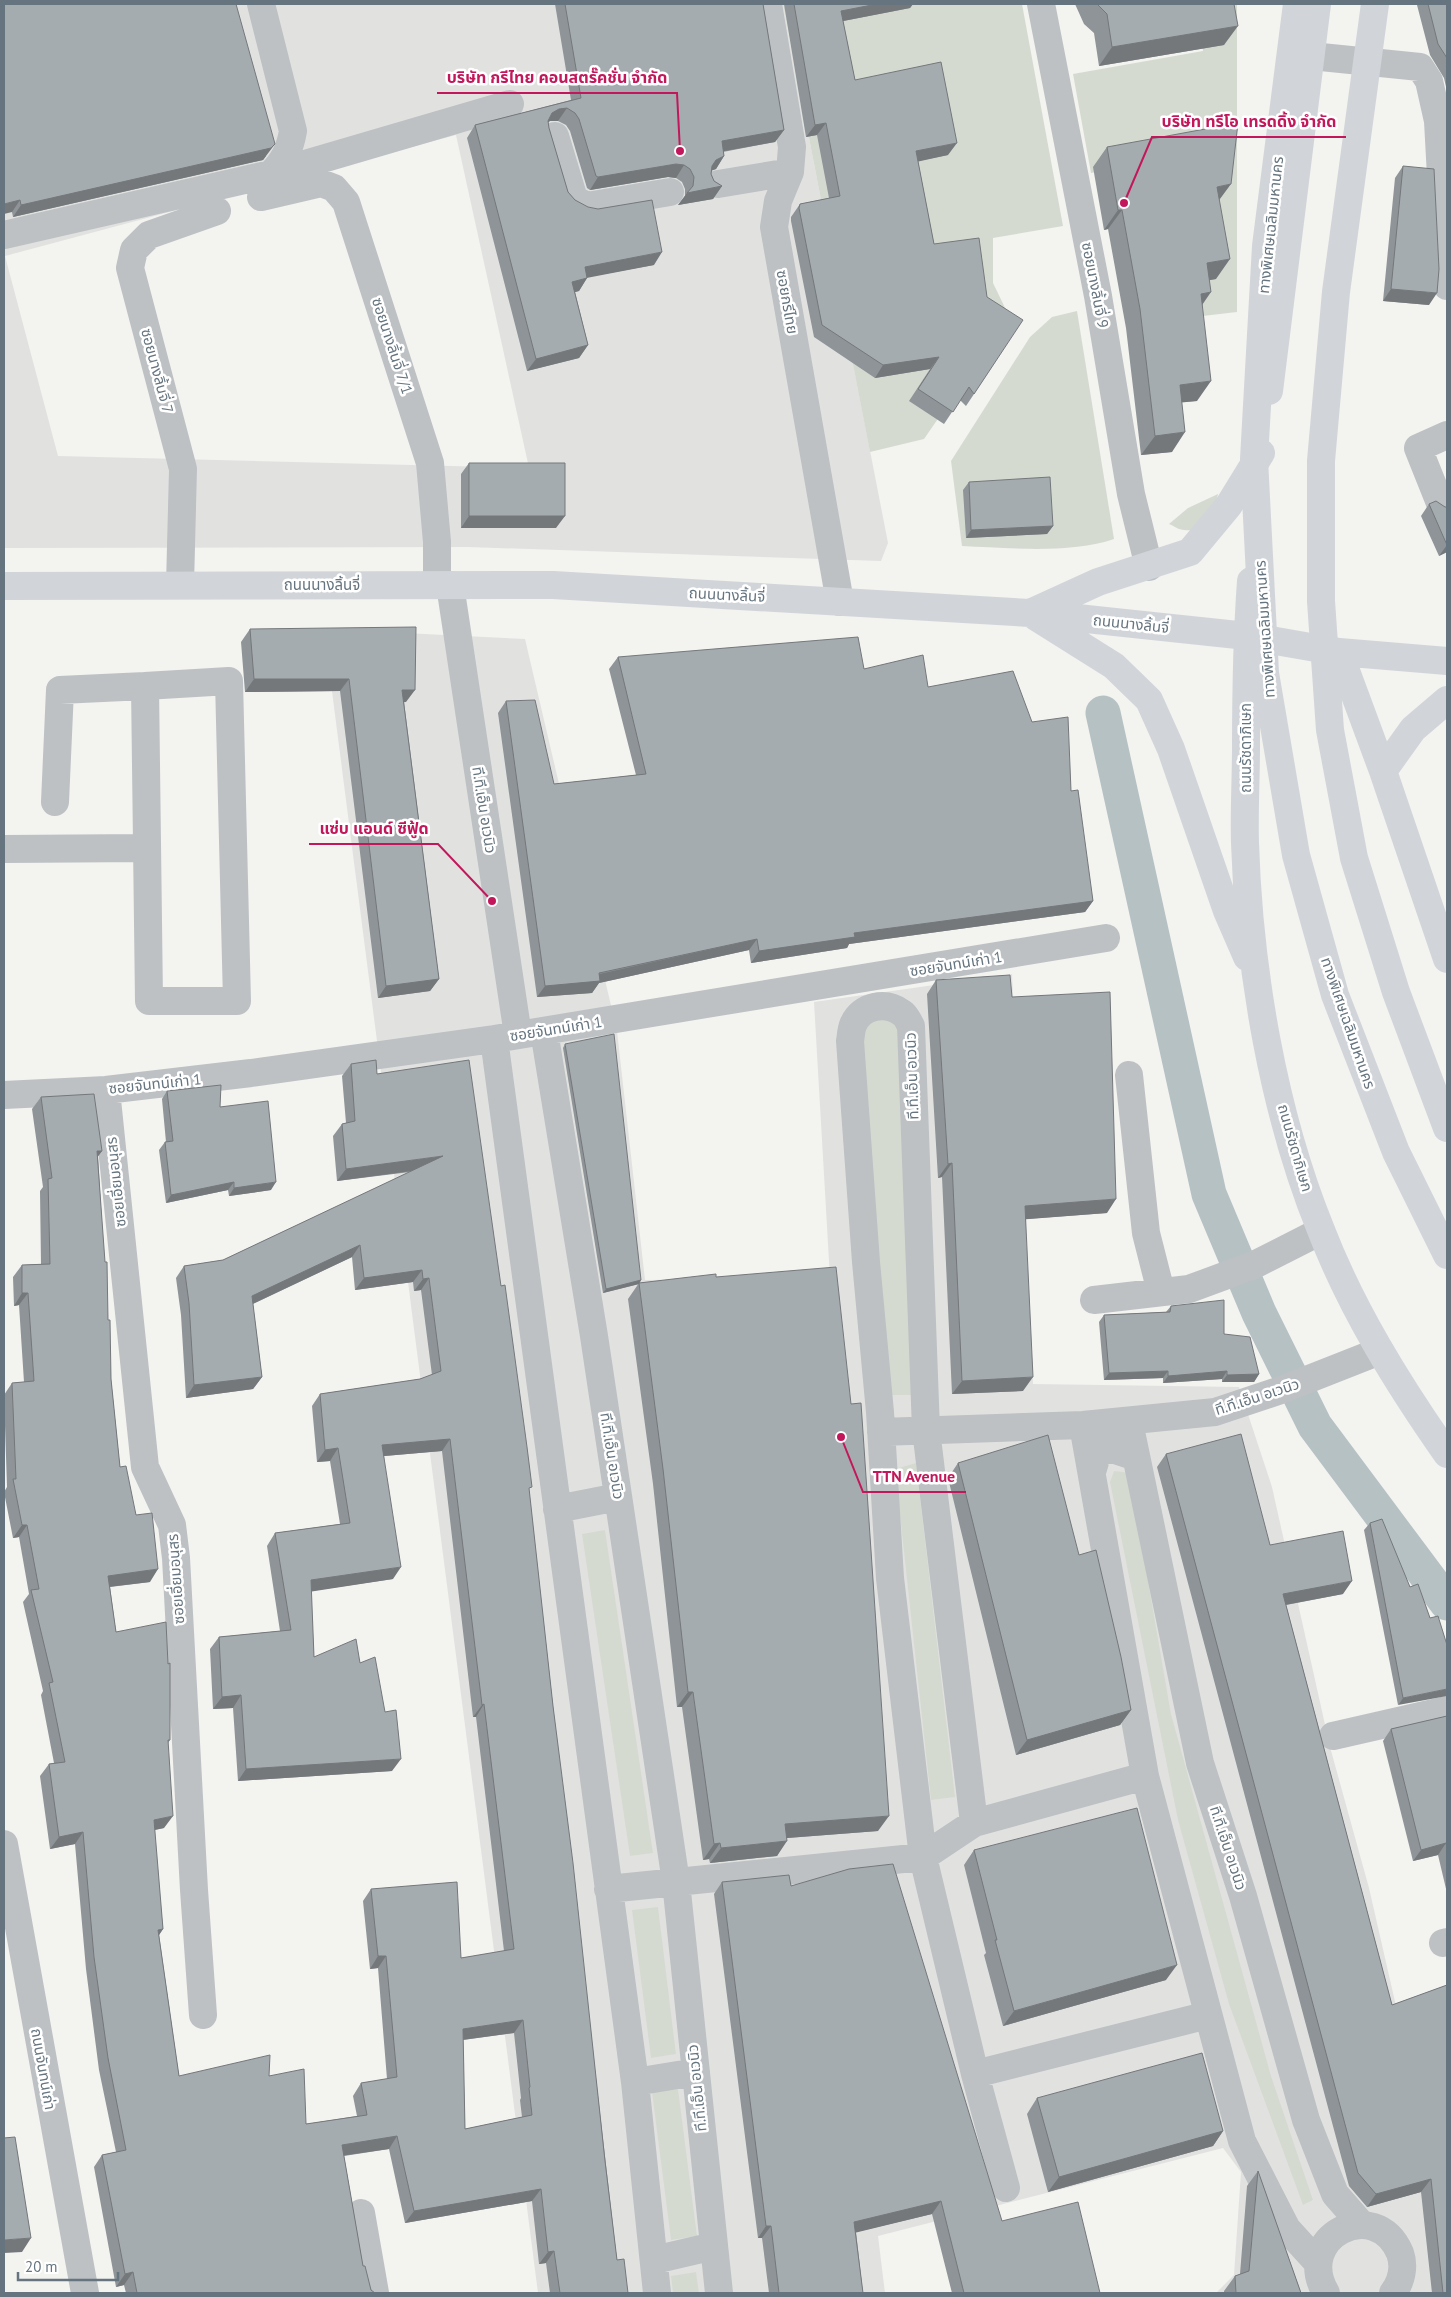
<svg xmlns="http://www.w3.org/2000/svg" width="1451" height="2297" viewBox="0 0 1451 2297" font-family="'PT Sans','Noto Sans Thai',sans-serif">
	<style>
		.built { fill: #e1e2e0; fill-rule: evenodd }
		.green { fill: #d5dad1 }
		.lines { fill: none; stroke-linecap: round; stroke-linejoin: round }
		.canal { stroke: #b6c1c4; stroke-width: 35 }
		.minor { stroke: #bdc1c4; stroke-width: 28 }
		.major { stroke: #d1d5d9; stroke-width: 28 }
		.highway { stroke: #d1d5d9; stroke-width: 28 }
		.wall { fill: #8e9497; fill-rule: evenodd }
		.shaded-wall { fill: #74787b }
		.building { fill: #a5acb0; stroke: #74787b; fill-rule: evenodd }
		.labels { text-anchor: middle; stroke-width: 5; stroke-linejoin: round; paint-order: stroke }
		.street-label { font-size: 15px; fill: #65747e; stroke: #fff }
		.leader { fill: none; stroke: #c2185b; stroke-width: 2 }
		.callout-dot { fill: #c2185b; stroke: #fff; stroke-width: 2 }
		.callout-label { font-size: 16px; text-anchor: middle; font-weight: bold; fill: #c2185b; stroke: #fff; stroke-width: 5; stroke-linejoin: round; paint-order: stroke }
	</style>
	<rect width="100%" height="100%" fill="#f3f3f0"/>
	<!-- built -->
	<path class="built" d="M4,4h779l105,539 -7,18 -413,-14 -464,1zM456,135l73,333 -471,-12 -53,-200z
		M324,629l201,10 92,392 28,249 185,-2 -16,-276 198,-28 21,410 206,3 33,100 58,260 39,141 70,306 8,99h-231l18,-18 7,-103 -18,-24 -345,88 7,57h-347z"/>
	<!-- green -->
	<path class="green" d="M783,4h239l41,222 -70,12v45l16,33 -85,123 -54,13z
		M1200,4h37v308l-43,5 -30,-157 -73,13 -18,-99 130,-23z
		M1077,311l37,228c-43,15 -106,9 -152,7l-11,-85 79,-124 22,-20z
		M1218,494c-3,17 -13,39 -34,36 -5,0 -10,-4 -15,-6l19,-16z
		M881,1016l17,6 15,373h-27l-26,-359 7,-11z
		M916,1463l39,334 -24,3 -36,-331z
		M1114,1471l10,1 6,5 41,237 100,362 42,124 -10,5 -74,-201 -51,-184 -68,-338z
		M605,1530l48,323 -23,3 -48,-322z
		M658,1907l18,147 -25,4 -19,-148z
		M678,2089l19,147 -26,4 -19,-148z
		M696,2272l3,21h-26l-2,-17z"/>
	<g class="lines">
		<!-- canal -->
		<path class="canal" d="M1103,713l106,481 50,119 56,113 132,177"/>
		<!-- minor -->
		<path class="minor" d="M261,4l32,127c-3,18 -9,30 -22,43
			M768,4l24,143 -2,25 -12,29 -4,26 66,375
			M1041,4l57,292 33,198 18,73
			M1311,56l109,11 9,14 9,40 9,165
			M555,136l19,63 13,7 83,-14
			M718,184l72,-12
			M261,197l60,-14 13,5 12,14 84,261 7,79v43
			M4,235l267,-61 239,-70
			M1440,503l-22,-55 29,-13
			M180,585l3,-116 -53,-201 4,-18 15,-15 68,-24
			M450,585l68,450
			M55,802l5,-112 85,-4 4,315h88l-8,-320 -84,5
			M4,849l142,-1
			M544,1031l50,305 82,546 43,411
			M494,1039l141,1043 22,211
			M1129,1075l17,158 15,59
			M106,1090l39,377 27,58 4,33 18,332 9,125
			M4,1095l102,-5 145,-17 243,-34 612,-101
			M1094,1300l95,-11 65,-24 67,-34
			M1129,1422l71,341 43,133 63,224 29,74 27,31
			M1083,1425l62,351 97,365 45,88 31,34
			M881,1432l202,-7 132,-13 66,-22 99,-39
			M1092,1472l5,-17 12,-7 27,9
			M557,1509l61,-12
			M1333,1736l114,-26
			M974,1823l-48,-393 -15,-404c-3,-5 -5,-11 -9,-13 -16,-12 -41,-8 -49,12 -2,5 -2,11 -3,16l16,221 14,150 10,166 33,279 52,217 233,-59
			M4,1844l81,449
			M608,1889l315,-32 51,-34 171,-47
			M1443,1943l4,-1
			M975,2074l31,114
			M635,2082l61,-10
			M361,2213l14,80
			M654,2260l60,-14
			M1326,2293c-33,-56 49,-98 74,-40 5,14 1,29 -7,40"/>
		<!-- major -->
		<path class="major" d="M1269,391l48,-387
			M1251,581c-4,55 -5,110 -5,166 0,32 -2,64 -1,96 4,127 28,269 76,387 31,80 77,154 126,224
			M4,586l549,-1 477,28 217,23 92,16 108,9
			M1030,613l68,-31 92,-30 39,-47 32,-52
			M1036,617l78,49 35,34 22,49 56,162 20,46
			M1339,652l44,119 64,188
			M1383,771l30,-42 34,-29"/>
		<!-- highway -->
		<path class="highway" d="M1297,4l-31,242 -12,213 11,214 31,182 39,140 61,157 51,103
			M1375,4l-39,288 -15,169v140l9,129 24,128 42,134 51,136"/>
	</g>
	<!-- wall -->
	<path class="wall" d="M4,4l262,152 -3,4 -250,57 -1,-5z
		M555,4h208l21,126 -9,12 -52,10 1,4 -8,13 -4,1 -1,4 3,7 8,5 -9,13 -35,6 7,-9v-7l-3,-7 -6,-4 -8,-1 -78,13 -3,-2 -17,-57 -4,-6 -8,-4h-8l-2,1 1,6 19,64 7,8 79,65 -67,12v1l-8,13 -4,1 13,53 -9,13 -52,13 -60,-233 8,-13 96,-25z
		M784,4h129l-3,4 -67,13 12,59 93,75 -30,6 16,83 40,150 -8,12 -6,-6 -16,24 -35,-23 21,-32 -55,9 -61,-41 -23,-116v-4l9,-13 29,-6 -12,-63 -11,2z
		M1075,4h159l-10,41 -125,21 -5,-33 -10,-9z
		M1418,4h29v87l-3,-13 -14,-23 -13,-50z
		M1107,147l112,53 -3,79 -7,1 -7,25 -5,96 -15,1 -10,50 -31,3 -15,-127 -18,-99 -4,1 -11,-63z
		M1403,166l26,139 -46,-4 12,-123z
		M469,463l87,65h-95v-54z
		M969,482l84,44 -6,8 -81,4 -3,-48z
		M1429,504l16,3 2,45 -8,4 -18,-40z
		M250,629l156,73h-2l35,277 -9,12 -52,7 -38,-307 -95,1 -4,-50z
		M618,657l246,12 64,18 104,35 39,69 22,110 -8,11 -236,32 -2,4 -96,15 -2,-13 -150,33 -7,10 -55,4 -39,-284 8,-12 48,83 82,-9 -27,-106z
		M936,980l76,17 95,216 -81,6 -3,172 -71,3 -10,-217 -4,1 -11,-184z
		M565,1044l76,236 -2,4 -36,9 -40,-245z
		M351,1064l26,10 152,417 24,215 64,554 11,33h-78l-4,-30 -7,1 -7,-63 -127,22 -16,-74 -45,7 19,110 8,24 4,3h-249l-2,-8 -8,2 -22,-120 8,-12 14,-3 -17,-82 -13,-101 -11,-125 -25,5 -10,-73 9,-12 5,-1 -13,-68 2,-4 -20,-89 6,-8 -10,-57 -6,1 -9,-46 3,-5 -3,-92 8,-12 12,-1 -5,-77 -5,1 -1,-29 9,-12 19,-1 -1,-73 3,-4 -11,-78 9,-12 61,54 -4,5 13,223 9,88 30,115 -40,5 6,45 54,108 -2,3 -4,85 -10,2 9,99 -4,6 20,141h90l37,48 51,-8 -4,-20 8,-13 26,-4 -9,-111 -8,1 -7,-68 8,-12 90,69 43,-7 -28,-234h-3l-31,-266 -58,5 9,123 -82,12 3,66 46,6 32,108 -154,10 -5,-73 -20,1 -3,-60 9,-12 61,-6 -13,-85 8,-13 65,-9 -10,-63 -13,1 -5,-56 8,-12 100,-15 12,-4 -11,-85 -7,1 -1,-9 -58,8 -3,-33 -99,47 9,73 -9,12 -67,9 -5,-83 -5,-37 8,-12 39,-6 187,-88 -73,9 -4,-45 9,-12 4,-1 -4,-47zM514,2033l7,65 -1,2 2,17 -57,12 -2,-89z
		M167,1091l53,16 51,83 -42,6 -1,-6 -62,13 -7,-53 6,-8h1l-4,-43z
		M716,1277l162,554 -91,7 -10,18 -67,7 -1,-4 -6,1 -21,-153h-5l-24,-223 -25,-185 11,-16z
		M1171,1306l53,28 35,40 -5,8h-32v-3l-59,4v-5l-59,2 -5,-58 5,-7 62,-3z
		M1166,1454l104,91 73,49 -57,11 106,400 55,-20v308h-15l-11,-101 -54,15 -18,-21 -192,-719z
		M958,1463l121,92 52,155 -11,15 -104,30 -68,-277z
		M1370,1523l40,64 20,31 17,27 -49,60 -34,-175z
		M1447,1716v177l-9,-38 -25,6 -30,-120 8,-12z
		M974,1850l192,130 -163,46 -19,-71 2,-2 -22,-88z
		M722,1882l69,4 211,335 98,72h-148l-20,-79 -76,18 7,61h-94l-7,-55h-4l-44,-344z
		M1037,2098l186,33 -10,15 -165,46 -21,-78z
		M1258,2171l43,122h-77v-2l11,-15 5,-2 7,-88z"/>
	<!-- shaded-wall -->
	<path class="shaded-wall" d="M877,4h36l-3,4 -77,15 8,-12z
		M1238,26l-14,19 -125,21 13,-19z
		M567,108l-9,13h-8l-7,5 9,-13 7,-4z
		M826,123l-9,12 -11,2 9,-12z
		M784,130l-9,12 -62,11 9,-12z
		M957,143l-9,12 -41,9 9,-13z
		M275,144l-12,16 -250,57 8,-12z
		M724,156l-8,13 -8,3 8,-12z
		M676,164l8,1 -8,13 -8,-1 -78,13 8,-13z
		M1231,184l-14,19v-16z
		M722,186l-9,13 -35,6 9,-12z
		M20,200l-8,12 -8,2v-10z
		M1118,210h4l-14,19 -4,1z
		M662,252l-8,13 -78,15 9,-13z
		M1230,259l-14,20 -23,4 14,-20z
		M587,278l-8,13 -15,4 8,-13z
		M1391,289l46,4 -8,12 -46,-4z
		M1211,292l-13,19 3,-17z
		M588,345l-9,13 -52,13 9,-12z
		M939,357l-9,12 -55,9 8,-13z
		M1211,381l-14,20 -31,3 14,-19z
		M1185,432l-13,20 -31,3 14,-19z
		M469,516h96l-9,12h-95z
		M1053,526l-6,8 -81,4 5,-8z
		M1447,544v8l-8,4 8,-11z
		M254,679h95l-9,12 -95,1z
		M402,690h13l-9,12 -12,1z
		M1093,901l-8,11 -236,32 -2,4 -96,15 8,-12 95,-18z
		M757,939l-8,11 -150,33 -7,10 -55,4 8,-11z
		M439,979l-9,12 -52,7 8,-12z
		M97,1151h5l-9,12z
		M443,1156l-9,12 -97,13 9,-12z
		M952,1163l-10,14 -4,1 10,-14z
		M234,1182l-6,8 -62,13 5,-8z
		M276,1182l-5,8 -42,6 5,-8z
		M1116,1199l-9,14 -92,7 10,-14z
		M360,1245l-8,12 -108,51 8,-12z
		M422,1270l-9,12 -58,8 9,-12z
		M429,1278l-8,12 -7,1 9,-12z
		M641,1280l-2,4 -36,9 3,-4z
		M22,1293h6l-9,12 -5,1z
		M1168,1371l-5,7 -59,2 5,-7z
		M1227,1371l-5,8 -59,4 5,-7z
		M1259,1374l-5,8h-32l5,-7z
		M262,1377l-9,12 -67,9 8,-13z
		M1033,1377l-10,14 -71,3 10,-13z
		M450,1439l-8,12 -69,6 9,-12z
		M338,1448l-8,13 -13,1 8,-12z
		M22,1525h5l-8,12 -6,1z
		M401,1567l-8,12 -91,14 9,-13z
		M158,1569l-8,13 -51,6 9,-12z
		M1352,1581l-9,13 -69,13 9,-13z
		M1447,1689v7l-49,9 5,-7z
		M688,1692h5l-11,15h-5z
		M241,1695l-8,13 -20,1 9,-12z
		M484,1704l-8,13h-3l9,-12z
		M1131,1710l-11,15 -104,30 11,-15z
		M401,1759l-9,12 -154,10 8,-12z
		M173,1816l-9,12 -19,4 9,-12z
		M889,1816l-11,15 -104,8 11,-15z
		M83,1832l-8,12 -25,5 9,-12z
		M787,1841l-10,15 -67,7 11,-15z
		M720,1843l-11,16 -6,1 11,-16z
		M1446,1843l-8,12 -25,6 8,-11z
		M163,1929l-8,12 3,-11z
		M378,1956h8l-8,12 -8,1z
		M1177,1965l-11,15 -163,46 11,-15z
		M523,2020l-9,13 -60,8 9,-12z
		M1223,2131l-10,15 -165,46 11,-15z
		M397,2136l-8,13 -56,8 9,-12z
		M1431,2179l-10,13 -54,15 9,-13z
		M541,2189l-9,12 -127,22 9,-12z
		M941,2201l-9,13 -86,21 8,-13z
		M766,2226h5l-9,12h-4z
		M31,2238l-9,14 -18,1v-13z
		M554,2251l-8,12 -7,1 9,-12z
		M133,2272l-9,13 -8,2 9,-13z"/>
	<!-- building -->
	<path class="building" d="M4,4h232l39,140 -4,4 -250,57 -1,-5 -16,4z
		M565,4h198l21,126 -62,11 2,15 -8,4 -4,6 -1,8 3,7 8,5 -35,7 6,-7 1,-9 -4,-8 -6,-4 -8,-1 -78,13 -2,-1 -17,-57 -4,-6 -8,-5 -8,1 -7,4 -4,8 1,7 19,64 7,8 13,7 10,2 54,-9 10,52 -77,15 2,11 -15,4 16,63 -52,14 -61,-234 106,-27z
		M794,4h83l-36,7 14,69 86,-18 16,81 -41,8 18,93 45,-6 8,59 36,23 -49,74 -5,-7 -16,25 -35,-23 21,-32 -56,8 -61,-40 -23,-117 1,-4 40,-8 -14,-73 -11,2z
		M1097,4h137l4,22 -126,21 -5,-33z
		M1428,4h19v54l-9,-14z
		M1238,123l-7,61 -14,3 13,72 -23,4 4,29 -10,2 10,87 -31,4 5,47 -30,4 -15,-127 -18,-99h-4l-11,-63z
		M1403,166l31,3 5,100 -2,24 -46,-4z
		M469,463h96v53h-96z
		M1050,477l3,49 -82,4 -2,-48z
		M1436,501l9,6h2v38l-18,-41z
		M416,627l-1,63h-13l37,289 -53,7 -37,-307h-95l-4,-50z
		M858,637l6,32 59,-14 5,32 85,-16 19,51 36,-5 3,74 7,-1 15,111 -239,32 1,4 -96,14 -2,-12 -158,34 1,8 -55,5 -39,-285 29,-1 19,84 92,-10 -28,-117z
		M1010,975l2,22 98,-5 6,207 -91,7 8,171 -71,4 -10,-218 -4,1 -12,-184z
		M614,1034l27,246 -35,9 -41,-245z
		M376,1060l1,14 92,-14 32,226 4,-1 22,162 5,40 -3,1 24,218 20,157 32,298 12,99 7,-1 4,34h-68l-6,-42 -6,1 -7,-63 -127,22 -17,-75 -55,9 21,121h2l6,24 4,3h-238l-4,-21 -8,2 -23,-119 24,-5 -18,-92 -14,-101 -11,-125 -24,5 -10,-73 16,-2 -16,-79 4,-1 -22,-92 8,-1 -12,-64h-5l-9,-46h3l-4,-96 22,-2 -6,-88h-6v-28l28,-1 -2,-85 4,-1 -11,-81 53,-3 8,57h-5l8,111h2l1,58h2l1,59 9,88 6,-1 10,49 16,-2 6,56 -50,7 8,56 50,-10 2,42 2,-1v77h-2l5,76 -19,4 9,109 -5,1 21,146 91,-21 -1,21 35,-7 2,55 61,-9 -6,-32 36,-6 -11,-121h-8l-7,-67 86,-7 4,76 53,-9 -30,-245 -2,1 -32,-266 -68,6 19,122 -90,13 3,77 42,-18 4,24 15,-6 10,55 11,-2 5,49 -155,10 -5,-74 -19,2 -3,-60 72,-7 -16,-97 75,-10 -12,-75 -13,2 -5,-56 100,-15 21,-8 -12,-93 -6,1 -1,-9 -58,8 -4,-33 -108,51 10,81 -68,8 -5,-82 -5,-37 39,-6 220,-104 -97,13 -4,-45 13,-3 -4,-57zM523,2020l7,67 -1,1 3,27 -67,14 -2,-100z
		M221,1085l-1,22 48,-6 8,81 -42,6v-6l-63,13 -6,-53 8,-1 -6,-50z
		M836,1267l15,137 10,-1 28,413 -104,8 2,17 -66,7 -1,-5 -6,1 -21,-152h-5l-25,-223 -24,-186 77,-9v3z
		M1224,1300v34l26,3 9,37 -32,1v-4l-59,5v-5l-59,2 -5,-58 66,-3 1,-6z
		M1241,1434l29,111 73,-14 9,50 -69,13 109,411 55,-20v308h-4l-12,-114 -55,15 -18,-21 -192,-719z
		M1048,1435l31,120 17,-5 25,107 10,53 -104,30 -69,-277z
		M1382,1519l28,68 8,-3 12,34 8,-2 9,29v44l-44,9 -33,-175z
		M1447,1716v132l-1,-5 -25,7 -30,-121z
		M1137,1808l40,157 -163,46 -19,-71h2l-23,-90z
		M893,1864l109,357 76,-19 22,91h-136l-23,-92 -87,21 9,71h-84l-8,-67h-5l-44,-344 67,-7 2,11 58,-17z
		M1202,2053l21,78 -164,46 -22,-79z
		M15,2137l16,101 -27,2v-102z
		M1258,2171l43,122h-65l-1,-17 14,-5z"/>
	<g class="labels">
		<!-- street labels -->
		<g class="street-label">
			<text transform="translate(1271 225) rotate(-84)" y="5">ทางพิเศษเฉลิมมหานคร</text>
			<text transform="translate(1095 285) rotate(79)" y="5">ซอยนางลิ้นจี่ 9</text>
			<text transform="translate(787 302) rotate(80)" y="5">ซอยกรีไทย</text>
			<text transform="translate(392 346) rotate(72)" y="5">ซอยนางลิ้นจี่ 7/1</text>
			<text transform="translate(157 371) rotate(75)" y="5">ซอยนางลิ้นจี่ 7</text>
			<text x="322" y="590">ถนนนางลิ้นจี่</text>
			<text transform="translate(727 595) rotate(3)" y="5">ถนนนางลิ้นจี่</text>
			<text transform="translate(1131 624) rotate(6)" y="5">ถนนนางลิ้นจี่</text>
			<text transform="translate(1265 629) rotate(-94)" y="5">ทางพิเศษเฉลิมมหานคร</text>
			<text transform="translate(1246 748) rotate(-90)" y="5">ถนนรัชดาภิเษก</text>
			<text transform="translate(484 810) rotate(81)" y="5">ที.ที.เอ็น อเวนิว</text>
			<text transform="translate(956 964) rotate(-9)" y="5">ซอยจันทน์เก่า 1</text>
			<text transform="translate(1348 1023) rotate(71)" y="5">ทางพิเศษเฉลิมมหานคร</text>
			<text transform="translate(556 1029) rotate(-9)" y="5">ซอยจันทน์เก่า 1</text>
			<text transform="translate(912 1076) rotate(-92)" y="5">ที.ที.เอ็น อเวนิว</text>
			<text transform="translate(155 1084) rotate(-6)" y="5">ซอยจันทน์เก่า 1</text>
			<text transform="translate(1295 1148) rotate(74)" y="5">ถนนรัชดาภิเษก</text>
			<text transform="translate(116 1182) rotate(-96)" y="5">ซอยเอี่ยมอนุสร</text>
			<text transform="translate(1257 1397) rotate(-18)" y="5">ที.ที.เอ็น อเวนิว</text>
			<text transform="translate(612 1456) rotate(81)" y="5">ที.ที.เอ็น อเวนิว</text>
			<text transform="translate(176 1579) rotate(-94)" y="5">ซอยเอี่ยมอนุสร</text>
			<text transform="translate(1228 1848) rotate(72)" y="5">ที.ที.เอ็น อเวนิว</text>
			<text transform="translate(43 2069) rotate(80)" y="5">ถนนจันทน์เก่า</text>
			<text transform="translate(697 2088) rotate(-96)" y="5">ที.ที.เอ็น อเวนิว</text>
		</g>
	</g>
	<!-- callouts -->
	<path class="leader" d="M680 151L677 93H437M1124 203L1152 137H1346M492 901L438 844H309M841 1437L863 1492H966"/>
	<g class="callout-dot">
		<circle cx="680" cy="151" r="5"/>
		<circle cx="1124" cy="203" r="5"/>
		<circle cx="492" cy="901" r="5"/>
		<circle cx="841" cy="1437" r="5"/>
	</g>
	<g class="callout-label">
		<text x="557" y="83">บริษัท กรีไทย คอนสตรั๊คชั่น จำกัด</text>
		<text x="1249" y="127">บริษัท ทรีโอ เทรดดิ้ง จำกัด</text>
		<text x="374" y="834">แซ่บ แอนด์ ซีฟู้ด</text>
		<text x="914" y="1482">TTN Avenue</text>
	</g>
	<!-- border -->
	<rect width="1451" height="2297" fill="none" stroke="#65747e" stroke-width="10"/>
	<!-- scale -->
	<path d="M18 2272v8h100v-8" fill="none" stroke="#65747e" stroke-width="2.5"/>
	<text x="25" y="2272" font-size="15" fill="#65747e" stroke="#ffffff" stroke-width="4" paint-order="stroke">20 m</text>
</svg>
